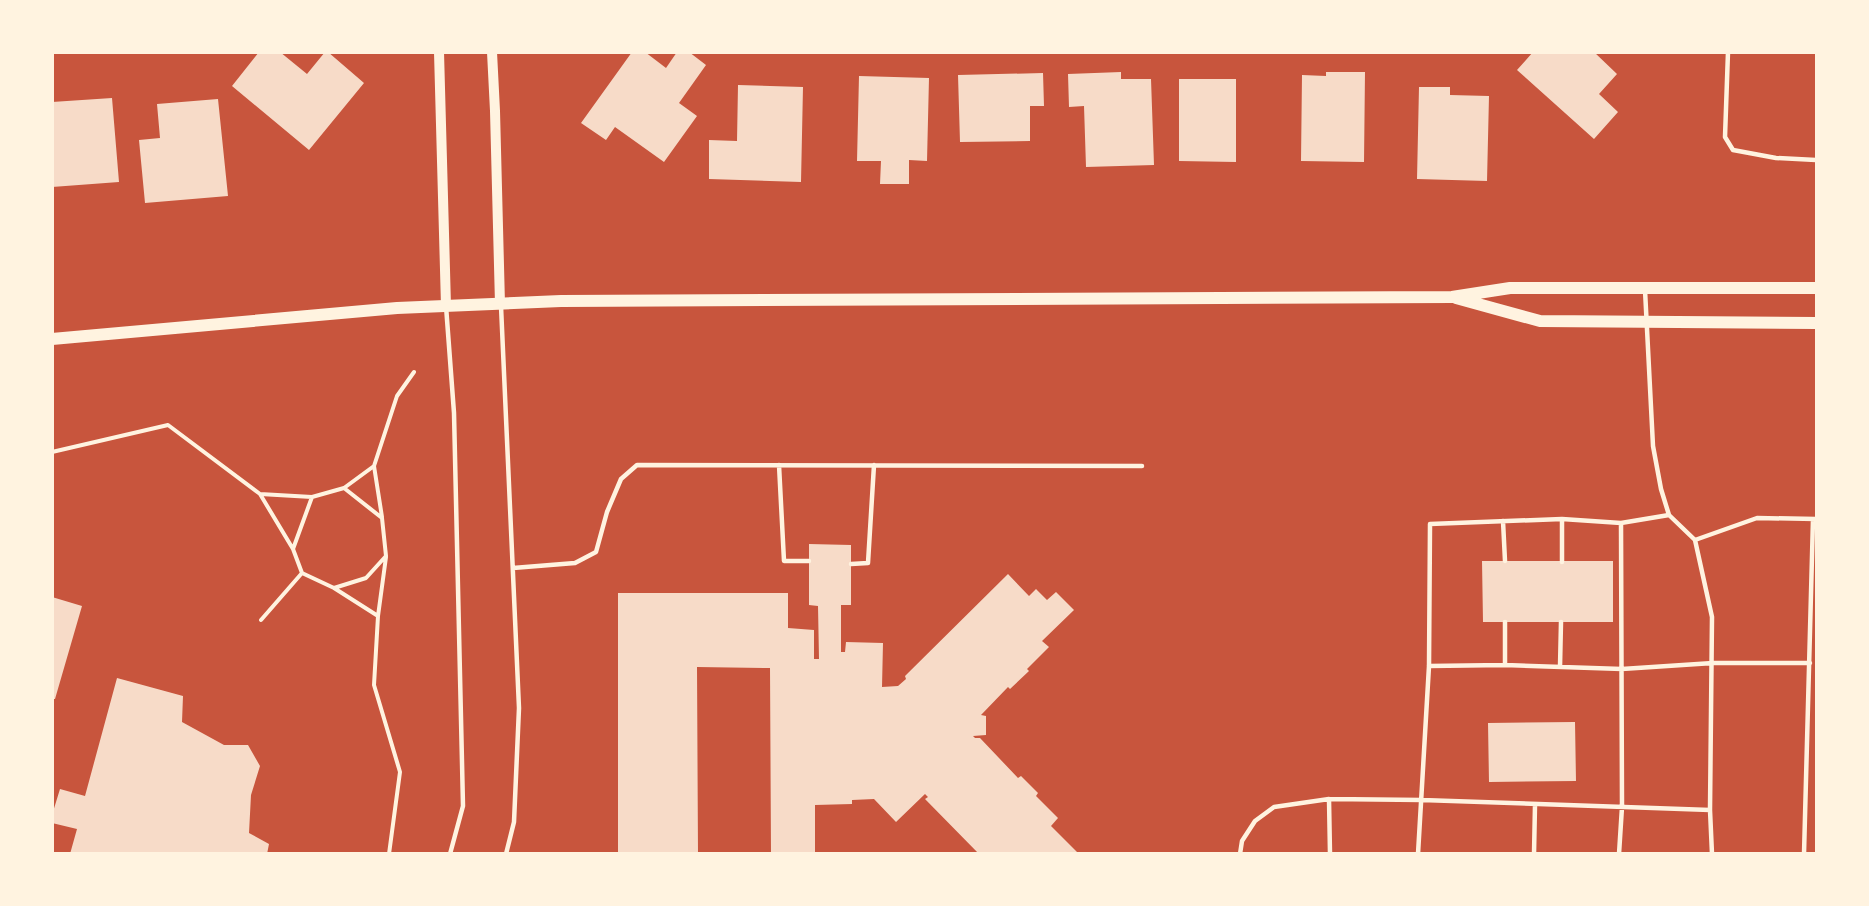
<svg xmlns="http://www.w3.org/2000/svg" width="1869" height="906" viewBox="0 0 1869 906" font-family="'Nunito Sans',sans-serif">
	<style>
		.building { fill: #f7dbc8 }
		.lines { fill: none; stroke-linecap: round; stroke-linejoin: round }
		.path { stroke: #fff3e0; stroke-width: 4 }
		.service { stroke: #fff3e0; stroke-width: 4.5 }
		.tertiary { stroke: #fff3e0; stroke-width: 10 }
		.secondary { stroke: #fff3e0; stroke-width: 12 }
	</style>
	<rect width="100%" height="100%" fill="#c8553d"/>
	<!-- building -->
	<path class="building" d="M259,52h21l27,22 18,-22h3l36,31 -55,67 -77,-64z
		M632,52h13l21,16 11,-16h12l17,13 -27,38 18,13 -33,46 -49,-35 -9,13 -25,-17z
		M1533,52h61l23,22 -18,20 19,18 -24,27 -77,-69z
		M1121,72v7h30l3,86 -68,2 -2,-61 -15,1 -1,-33z
		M1326,72h39l-1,90 -63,-1 1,-86 24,1z
		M1043,73l1,33h-14v35l-70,1 -2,-67z
		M859,76l70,2 -2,83 -18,-1v24h-29l1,-23h-24z
		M1179,79h57v83l-57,-1z
		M738,85l65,2 -2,95 -92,-3v-39l28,1z
		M1419,87h31v8l39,1 -2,85 -70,-2z
		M112,98l7,84 -67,5v-85z
		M218,99l10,97 -83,7 -6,-63 21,-2 -3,-34z
		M809,544l42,1v60h-10v47h4l1,-10 37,1 -1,44 16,-1 8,-7 -1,-3 103,-102 21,22 7,-7 11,11 9,-8 18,18 -32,31 7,6 -22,22 2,2 -19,18 -2,-2 -27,28 5,1v19l-13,1 2,2h5l38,40 3,-2 17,17 -2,3 22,22 -7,8 28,28h-100l-54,-55 3,-2 -3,-3 -29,28 -22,-23 -22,1v4l-37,1v49h-44l-1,-186 -73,-1 1,187h-80v-261h170v35l26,2v29h5l-1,-53 -9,-1z
		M1482,561h131v61h-130z
		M52,597l30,9 -27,93h-3z
		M117,678l66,18 -1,26 42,23h24l12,21 -9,29 -2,38 20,11 -2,10h-197l7,-25 -25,-6v-8l8,-26 25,7z
		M1575,722l1,59 -87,1 -1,-59z"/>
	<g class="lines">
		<!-- path -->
		<path class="path" d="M52,452l116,-27 92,69 33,55 9,24 -41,47
			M344,488l30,-22
			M260,494l52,3
			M382,517l-8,-51 23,-70 17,-24
			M293,549l19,-52 32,-9 38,30 4,38 -20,22 -32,10 -32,-15
			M334,588l44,28 8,-59
			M378,616l-4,69 26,87 -11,82"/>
		<!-- service -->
		<path class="service" d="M1728,52l-3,85 8,13 43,8 40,2
			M1645,290l8,156 8,43 8,26 26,25 17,77 -2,193 2,44
			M446,306l8,107 9,393 -13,48
			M501,306l18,402 -5,114 -8,32
			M779,465l5,96h25
			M1503,521l2,40
			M1695,540l62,-22 59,1
			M1562,562v-43
			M851,564l17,-1 6,-98
			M513,568l62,-5 21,-11 11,-40 14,-33 16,-14 505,1
			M1505,665v-43
			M1429,666l76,-1 117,4 91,-6h97
			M1560,667l1,-45
			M1329,799l1,55
			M1240,854l2,-13 13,-20 19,-14 55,-8 93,1 288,10
			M1418,854l11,-188 1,-142 132,-5 59,4 48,-8
			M1534,854l1,-49
			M1619,854l3,-47 -1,-284
			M1804,854l9,-335"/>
		<!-- tertiary -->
		<path class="tertiary" d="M439,52l7,254
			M492,52l3,59 5,193"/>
		<!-- secondary -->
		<path class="secondary" d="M1456,298l84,23 276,2
			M52,339l345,-31 164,-7 891,-4 58,-9h306"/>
	</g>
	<!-- border -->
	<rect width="1869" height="906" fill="none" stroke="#fff3e0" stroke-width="108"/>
</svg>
